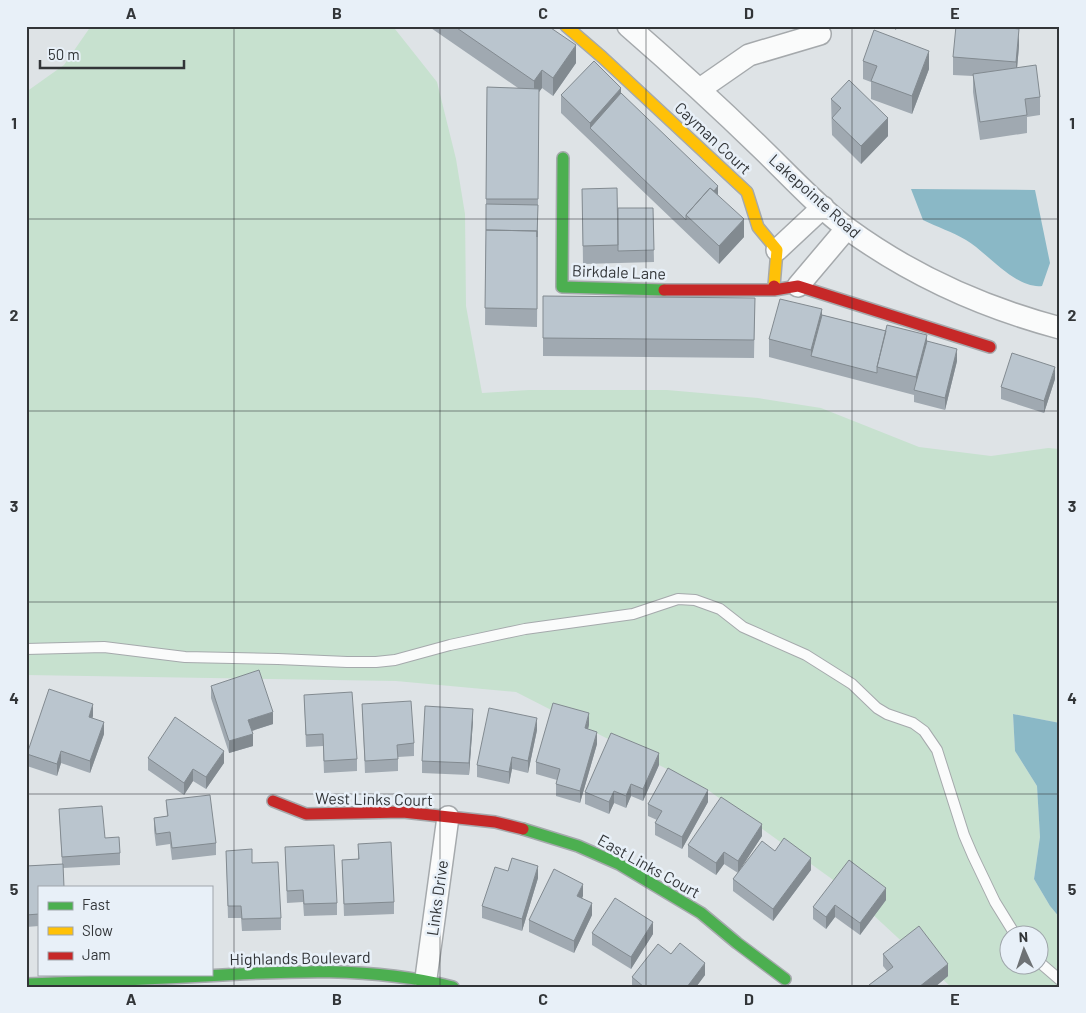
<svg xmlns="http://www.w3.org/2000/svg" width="1086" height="1013" viewBox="0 0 1086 1013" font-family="Barlow,sans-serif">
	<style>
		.green { fill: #c7e1cf; fill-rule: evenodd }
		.water { fill: #8ab8c6 }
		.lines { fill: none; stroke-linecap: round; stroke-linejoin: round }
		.lane-casing { stroke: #a5a9ac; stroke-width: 12 }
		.street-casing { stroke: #a5a9ac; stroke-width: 24 }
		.fast-casing { stroke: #a5a9ac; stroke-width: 14 }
		.slow-casing { stroke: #a5a9ac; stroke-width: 14 }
		.jam-casing { stroke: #a5a9ac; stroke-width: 14 }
		.lane { stroke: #fafbfb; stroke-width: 10 }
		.street { stroke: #fafbfb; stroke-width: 21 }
		.fast { stroke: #4caf50; stroke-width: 11 }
		.slow { stroke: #ffc107; stroke-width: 11 }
		.jam { stroke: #c62828; stroke-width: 11 }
		.wall { fill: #a0a9b1 }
		.shaded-wall { fill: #828a90 }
		.building { fill: #bac5ce; stroke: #828a90 }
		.grid { fill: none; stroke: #323538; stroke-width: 1; stroke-opacity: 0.55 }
		.labels { text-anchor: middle; stroke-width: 5; stroke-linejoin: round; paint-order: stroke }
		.street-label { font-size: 16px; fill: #323538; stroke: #e8f0f8 }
		.neatline { fill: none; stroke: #323538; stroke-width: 2 }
		.grid-label { font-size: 16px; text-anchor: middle; font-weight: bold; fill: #323538 }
	</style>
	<rect width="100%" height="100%" fill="#dee3e6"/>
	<!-- green -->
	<path class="green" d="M91,26h301l3,3 42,53 19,77 9,55 1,92 16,87 47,-3h138l91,8 63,10 98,39 72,9 57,-8 12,1v274l-47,-9 2,37 22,35 3,51 -6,42 16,27 10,12v69h-109l-108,-100 -135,-97 -192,-98 -120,-11 -370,-6v-583l38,-27zM1008,936h30v30h-30z"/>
	<!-- water -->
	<path class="water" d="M911,189l124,1 15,73 -8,23c-27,3 -54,-33 -76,-46 -13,-8 -29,-13 -43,-20z
		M1013,714l47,9v195l-10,-12 -16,-27 6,-42 -3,-51 -22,-35z"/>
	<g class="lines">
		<!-- lane casing -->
		<g class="lane-casing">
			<path id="lane" d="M26,649l78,-2 81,10 93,2 69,3h29l19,-2 55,-15 75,-16 108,-15 45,-15 17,1 25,9 23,18 63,28 46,29 25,24 10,6 26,9 11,8 13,19 27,85 9,21 22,46 21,34
				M1038,961l22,19"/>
		</g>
		<!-- street casing -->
		<g class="street-casing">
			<path id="street" d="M628,26c46,40 91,81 134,123 28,27 55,57 86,80 63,46 137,79 212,99
				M700,89l49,-34 71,-21
				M777,250l46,-43
				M798,286l49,-58
				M426,987v-9l22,-161"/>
		</g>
		<!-- fast casing -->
		<g class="fast-casing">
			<path id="fast" d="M563,158l-1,129 102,3
				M523,829l55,17 41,18 82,49 36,30 48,36
				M26,984c59,-2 119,-5 178,-8 84,-5 167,-10 249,11"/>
		</g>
		<!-- slow casing -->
		<g class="slow-casing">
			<path id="slow" d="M566,26l36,31 145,135 11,35 19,23 -3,36"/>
		</g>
		<!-- jam casing -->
		<g class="jam-casing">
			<path id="jam" d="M774,286v4l24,-4 192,61
				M664,290h110
				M273,801l33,13 97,-2 92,10 28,7"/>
		</g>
		<!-- lane -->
		<use href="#lane" class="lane"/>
		<!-- street -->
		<use href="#street" class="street"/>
		<!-- fast -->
		<use href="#fast" class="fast"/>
		<!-- slow -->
		<use href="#slow" class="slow"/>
		<!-- jam -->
		<use href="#jam" class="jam"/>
	</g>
	<!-- wall -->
	<path class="wall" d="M428,26h120l28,37 -23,33 -11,-8 -3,4 -2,235 -52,-2 2,-238 31,1z
		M1004,26v2l15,18 -2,22 23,29v18l-13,2v16l-47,7 -7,-48v-16l-20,-1v-18z
		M863,61l66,8 -17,45 -41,-15v-17l-8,-3z
		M621,93l97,103 26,41 -25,27 -158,-151v-18z
		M831,99l57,37 -27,28 -29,-29z
		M582,189l36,19h35l1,54 -71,2z
		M543,296l212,2 -1,60 -211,-2z
		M822,315l105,26 30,20 -12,49 -31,-8v-7l-145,-38v-18z
		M1055,379l-11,34 -43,-14v-12z
		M211,686l62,38 -21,7 1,15 -24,7 -18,-55z
		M304,695l53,64v12l-33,2 -1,-27 -17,1z
		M362,704l52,39v13l-16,1v14l-33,2z
		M93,716l-1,2 12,16 -14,39 -29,-10 -4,13 -30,-10v-12z
		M473,721l-4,54 -47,-2v-12z
		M589,725l-1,4 9,15 -17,59 -24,-7v-12l1,-4 -21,-6v-12z
		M537,730l-9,43 -16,-4 -3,15 -32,-7v-12z
		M148,758l76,5 -18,26 -13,-8 -9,14 -36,-25z
		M659,765l-16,36 -12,-5 -5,12 -12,-5 -5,11 -24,-10v-12z
		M166,800l50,43v12l-44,5 -2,-16 -14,2 -2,-16v-12l13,-2z
		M708,802l-26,47 -27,-14v-12l2,-3 -9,-4v-12z
		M59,809l46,29 15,15v12l-57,3 -24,19v39l-13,1v-61l36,-2z
		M762,836l-24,36 37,-21 36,19 -38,51 -40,-30v-12l5,-6 -14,-9 -8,11 -28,-18v-12z
		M358,844l36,58v12l-50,2 -2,-56 16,-1z
		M285,847l52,56v12l-33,1 -1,-14 -16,1z
		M226,851l26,12 29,55v12l-39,1 -1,-13h-13z
		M508,871l30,7 -16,53 -40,-13v-12z
		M583,896l-1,2 10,17 -18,38 -45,-21v-12z
		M886,900l-26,35 -25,-18 -9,12 -13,-10v-12z
		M592,933l61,1 -22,35 -39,-24z
		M671,954l34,21 -9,12h-64v-10z
		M883,954l65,22 -13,11h-66v-2l18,-14 -4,-5z"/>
	<!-- shaded-wall -->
	<path class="shaded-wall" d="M895,26h6l-6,4z
		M1019,29v17l-3,34v-18z
		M576,45v18l-23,33v-18z
		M929,51v18l-17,45v-18z
		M542,70v18l-3,4 -2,235 2,-235 -5,7v-18z
		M621,88v17l-31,23v-5z
		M888,118v18l-27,28v-18z
		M718,186v12l-29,19z
		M744,219v18l-25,27v-18z
		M822,309v18l-11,29v12v-18z
		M927,335v18l-11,37v-13z
		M957,349v12l-12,49v-12z
		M1055,367v12l-11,34v-12z
		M93,704v12l-4,13v-12z
		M473,709v12l-4,54v-12z
		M273,712v12l-25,8v-12z
		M589,713v12l-4,15v-12z
		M537,718v12l-9,43v-12z
		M104,722v12l-14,39v-12z
		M597,732v12l-17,59v-12z
		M253,734v12l-24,7v-12z
		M61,751v12l-4,13v-12z
		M224,751v12l-18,26v-12z
		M659,753v12l-16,36v-12z
		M512,757v12l-3,15v-12z
		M193,769v12l-9,14v-12z
		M631,784v12l-5,12v-12z
		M708,790v12l-26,47v-12z
		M614,791v12l-5,11v-12z
		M762,824v12l-24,37v-12z
		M724,852v12l-8,11v-12z
		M811,858v12l-38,51v-12z
		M538,866v12l-16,53v-12z
		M583,884v12l-6,12v-12z
		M886,888v12l-26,35v-12z
		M592,903v12l-18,38v-12z
		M835,905v12l-9,12v-12z
		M653,922v12l-22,35v-12z
		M705,963v12l-9,12h-9z
		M948,964v12l-13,11h-16z"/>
	<!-- building -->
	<path class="building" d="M454,26h94l28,19 -23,33 -11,-8 -8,11z
		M956,26h47v1l16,2 -3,33 -63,-5z
		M874,30l55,21 -17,45 -41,-15 6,-15 -14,-5z
		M594,61l27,27 -31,35 -29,-28z
		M1036,65l4,32 -15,2 2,16 -47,7 -7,-48z
		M849,80l39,38 -27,28 -29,-28 9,-10 -10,-9z
		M487,87l52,2 -1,110h-52z
		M621,93l97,93 -4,5 -4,-3 -24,27v5l-96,-92z
		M617,188l1,57 -35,1 -1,-57z
		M710,188l34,31 -25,27 -33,-31z
		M486,204l52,1 -1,32v-6l-51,-1z
		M618,208h35l1,42 -36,1z
		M486,230l51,1v78l-52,-1z
		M543,296l212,2 -1,42 -211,-2z
		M780,299l42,10 -11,41 -42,-11z
		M822,315l64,16 -9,36v6l-66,-17z
		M887,325l40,10 -11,42 -39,-10z
		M927,341l30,8 -12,49 -31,-8z
		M1012,353l43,14 -11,34 -43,-14z
		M259,670l14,42 -25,8 5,14 -24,7 -18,-55z
		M49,689l44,15 -4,13 15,5 -14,39 -29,-10 -4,13 -30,-10z
		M352,692l5,67 -33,2 -1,-27 -17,1 -2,-40z
		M411,701l3,42 -17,2 1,14 -33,2 -3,-57z
		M553,703l36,10 -4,15 12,4 -17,59 -24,-7 4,-15 -24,-7z
		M425,706l48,3 -4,54 -47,-2z
		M489,708l48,10 -9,43 -16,-4 -3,15 -32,-7z
		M175,717l49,34 -18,26 -13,-8 -9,14 -36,-25z
		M611,733l48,20 -16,36 -12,-5 -5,12 -12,-5 -5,11 -24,-10z
		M668,768l40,22 -26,47 -27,-14 7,-12 -14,-7z
		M210,795l6,48 -44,5 -2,-16 -14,2 -2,-16 14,-2 -2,-16z
		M721,797l41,27 -24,37 -14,-9 -8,11 -28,-18z
		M102,806l3,32 14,-1 1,16 -58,4 -3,-48z
		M784,838l27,20 -38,51 -40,-30 29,-38 13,10z
		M391,842l3,60 -50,2 -2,-44 17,-1 -1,-15z
		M334,845l3,58 -33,1 -1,-14 -16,1 -2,-44z
		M252,849v14l26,-1 3,56 -39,1 -1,-13h-13l-2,-55z
		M512,858l26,8 -16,53 -40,-13 13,-39 13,4z
		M849,860l37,28 -26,35 -25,-18 -9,12 -13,-10z
		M63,864l1,23h-25v27l-13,1v-49z
		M554,869l29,15 -6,12 15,7 -18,38 -45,-21z
		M615,898l38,24 -22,35 -39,-24z
		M919,926l29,38 -29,23h-48l-2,-2 24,-18 -10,-13z
		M680,943l25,20 -18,24h-43l-12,-10 26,-33 13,10z"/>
	<!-- grid -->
	<path class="grid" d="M234,26v961M440,26v961M646,26v961M852,26v961M26,219h1034M26,411h1034M26,602h1034M26,794h1034"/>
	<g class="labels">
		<!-- street labels -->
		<g class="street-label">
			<text transform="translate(713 138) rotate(43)" y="6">Cayman Court</text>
			<text transform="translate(815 196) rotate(42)" y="6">Lakepointe Road</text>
			<text transform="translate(619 272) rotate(2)" y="6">Birkdale Lane</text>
			<text transform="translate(374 799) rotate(1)" y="6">West Links Court</text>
			<text transform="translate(649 866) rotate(29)" y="6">East Links Court</text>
			<text transform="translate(437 898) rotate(-82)" y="6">Links Drive</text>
			<text transform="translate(300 958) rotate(-1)" y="6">Highlands Boulevard</text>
		</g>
	</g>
	<!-- border -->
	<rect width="1086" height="1013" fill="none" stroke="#e8f0f8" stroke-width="55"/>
	<!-- legend -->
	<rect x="38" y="886" width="175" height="90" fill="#e8f0f8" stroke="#9fa5ab"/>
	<rect x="48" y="902" width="25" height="8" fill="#4caf50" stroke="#9fa5ab"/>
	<text x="82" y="910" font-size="15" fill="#323538">Fast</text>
	<rect x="48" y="927" width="25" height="8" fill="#ffc107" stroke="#9fa5ab"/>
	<text x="82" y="936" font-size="15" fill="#323538">Slow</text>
	<rect x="48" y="952" width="25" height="8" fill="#c62828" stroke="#9fa5ab"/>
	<text x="82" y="960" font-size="15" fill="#323538">Jam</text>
	<!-- north arrow -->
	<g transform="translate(1024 950) rotate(357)"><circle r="24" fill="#e8f0f8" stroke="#9fa5ab"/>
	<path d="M0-4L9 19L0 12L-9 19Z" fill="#6e7275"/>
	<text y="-8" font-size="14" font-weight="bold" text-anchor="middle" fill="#323538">N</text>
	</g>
	<!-- scale -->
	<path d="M40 60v8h144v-8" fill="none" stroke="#323538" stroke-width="2.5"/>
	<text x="48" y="60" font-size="15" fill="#323538" stroke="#e8f0f8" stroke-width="4" paint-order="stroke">50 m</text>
	<rect x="28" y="28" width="1030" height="958" class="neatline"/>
	<g class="grid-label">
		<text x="131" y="19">A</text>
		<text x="337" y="19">B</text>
		<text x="543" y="19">C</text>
		<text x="749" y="19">D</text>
		<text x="955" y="19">E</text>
		<text x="14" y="129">1</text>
		<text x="1072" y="129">1</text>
		<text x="14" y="321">2</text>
		<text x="1072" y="321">2</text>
		<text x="14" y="512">3</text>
		<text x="1072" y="512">3</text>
		<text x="14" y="704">4</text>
		<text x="1072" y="704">4</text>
		<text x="14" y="895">5</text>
		<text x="1072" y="895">5</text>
		<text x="131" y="1005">A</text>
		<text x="337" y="1005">B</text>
		<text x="543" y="1005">C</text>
		<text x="749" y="1005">D</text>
		<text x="955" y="1005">E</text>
	</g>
</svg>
